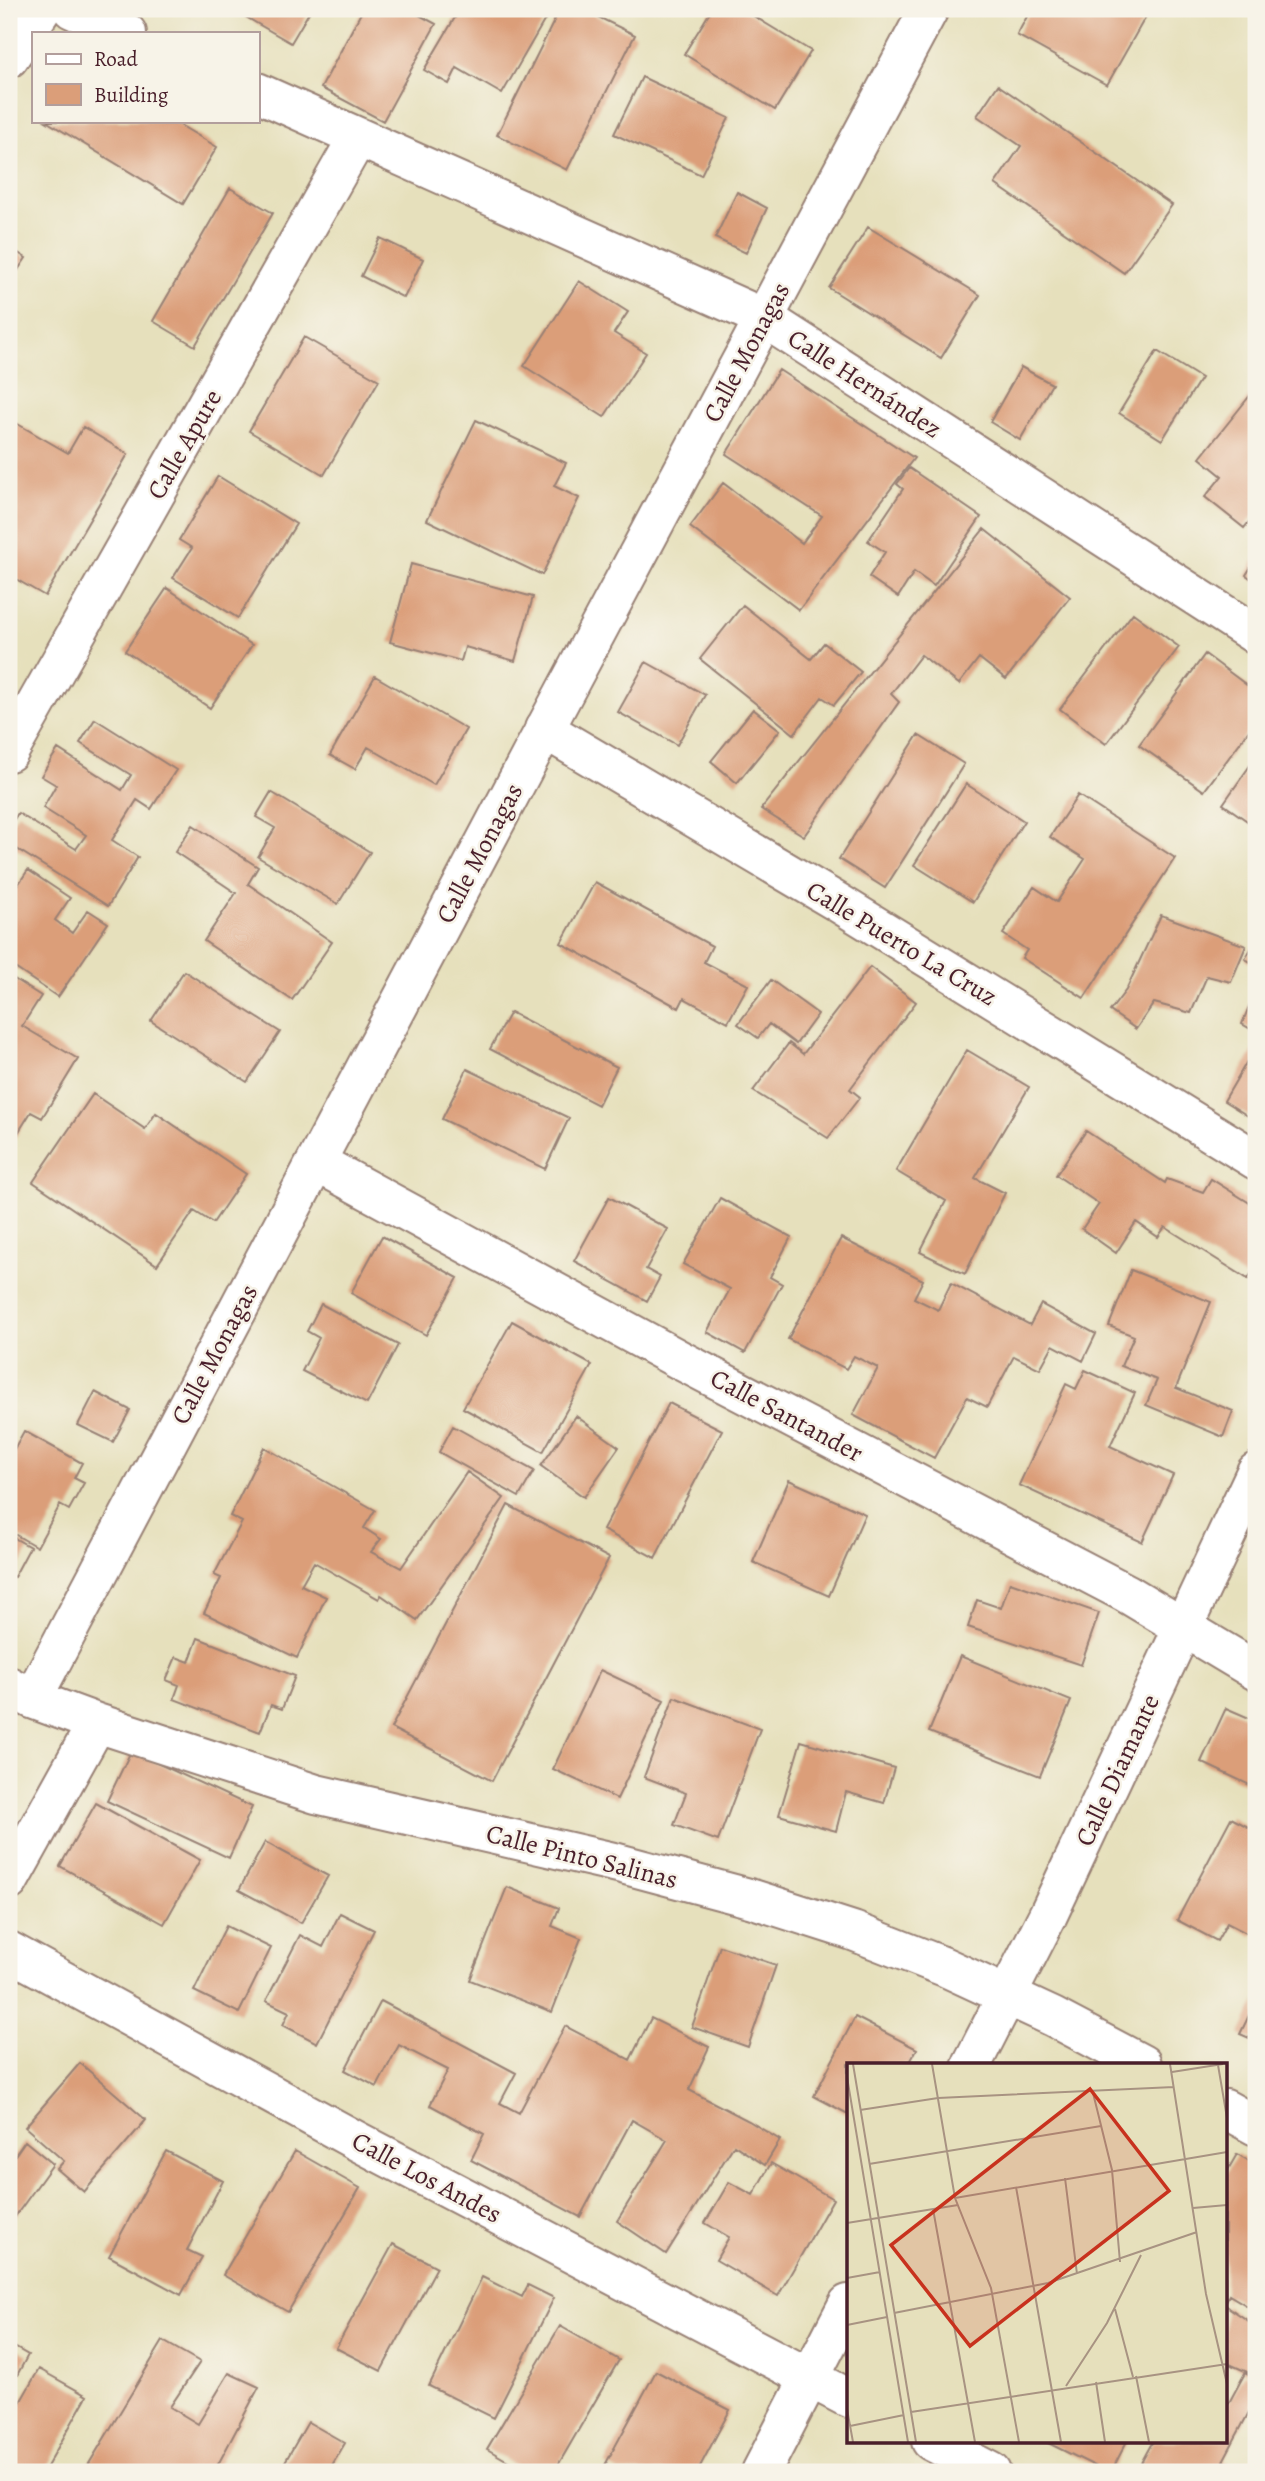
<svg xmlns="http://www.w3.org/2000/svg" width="1265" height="2481" viewBox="0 0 1265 2481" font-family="Alegreya,serif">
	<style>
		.building { fill: #db9e79 }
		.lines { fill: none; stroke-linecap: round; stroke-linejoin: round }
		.minor-casing { stroke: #988074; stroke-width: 42 }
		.minor { stroke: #fff; stroke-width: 38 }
		.labels { text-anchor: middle; stroke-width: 5; stroke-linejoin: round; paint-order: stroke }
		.street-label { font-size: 26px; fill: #4a1f2b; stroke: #f7f3e8 }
		.inset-road { fill: none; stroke: #a89382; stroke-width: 2 }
		.view { fill: #c8321e; fill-opacity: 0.15; stroke: #c8321e; stroke-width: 3.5 }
		.inset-edge { fill: none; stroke: #4a1f2b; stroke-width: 3.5 }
	</style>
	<rect width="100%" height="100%" fill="#f7f3e8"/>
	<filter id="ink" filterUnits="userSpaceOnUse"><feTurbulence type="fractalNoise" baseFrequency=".0143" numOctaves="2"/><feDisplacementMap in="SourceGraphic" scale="14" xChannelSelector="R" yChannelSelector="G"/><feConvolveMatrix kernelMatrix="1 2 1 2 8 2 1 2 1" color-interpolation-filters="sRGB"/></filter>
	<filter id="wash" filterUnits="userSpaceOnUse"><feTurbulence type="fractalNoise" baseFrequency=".00686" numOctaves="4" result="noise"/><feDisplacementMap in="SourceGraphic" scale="28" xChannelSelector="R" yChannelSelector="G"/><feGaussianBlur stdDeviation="1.57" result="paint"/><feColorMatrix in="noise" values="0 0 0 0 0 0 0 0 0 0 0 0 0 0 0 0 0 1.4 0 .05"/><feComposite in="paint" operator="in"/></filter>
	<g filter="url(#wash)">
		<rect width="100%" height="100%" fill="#e6e0bc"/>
		<g id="blocks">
			<!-- building -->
			<path class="building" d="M232,9h79l-20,34z
				M363,9h45l28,15 -53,97 -62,-33z
				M460,9h91l-49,85 -45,-26 -8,16 -25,-14z
				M560,9h22l53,26 -68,135 -70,-35z
				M712,9h30l69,42 -36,59 -91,-56z
				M1031,9h119l-43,76 -90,-50z
				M642,77l87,41 -28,57 -87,-41z
				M998,85l174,120 -48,68 -129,-89 26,-38 -44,-30z
				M46,121h127l44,26 -34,57z
				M230,188l43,25 -78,133 -42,-25z
				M737,192l30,16 -21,45 -31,-15z
				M868,227l112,68 -39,63 -112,-70z
				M380,238l43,21 -19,39 -43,-22z
				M9,247l17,11 -17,25z
				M579,281l49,31 -14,21 32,20 -42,64 -80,-51z
				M304,337l75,43 -55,95 -75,-44z
				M1157,351l44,27 -39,62 -43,-27z
				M1021,367l31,17 -32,56 -30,-18z
				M779,370l135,88 -115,152 -109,-83 33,-44 79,60 20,-27 -96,-62z
				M1256,388v125l-12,15 -39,-31 17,-21 -22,-18z
				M9,419l59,34 15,-26 45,27 -83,142 -36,-21z
				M476,420l90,43 -12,23 25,12 -37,77 -115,-55z
				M909,468l72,49 -47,69 -20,-14 -16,25 -29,-20 16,-25 -17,-11 35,-52 -6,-5z
				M218,476l78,48 -58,94 -65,-40 19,-30 -13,-8z
				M984,529l86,68 -64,82 -27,-21 -20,26 -38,-29 -30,39 8,8 -95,134 -43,-27z
				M1256,559v23l-10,-7z
				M411,564l122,33 -18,64 -50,-14 -4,14 -71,-19z
				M167,588l85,57 -42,63 -85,-57z
				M743,605l68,54 13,-16 37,29 -27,33 -12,-8 -28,37 -94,-75z
				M1133,613l46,34 -73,97 -46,-35z
				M1205,654l51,38v29l-52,70 -65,-46z
				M646,662l59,33 -28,50 -59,-33z
				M375,676l91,53 -32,56 -66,-38 -13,22 -25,-14z
				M753,709l27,21 -43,53 -26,-22z
				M95,719l81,51 -25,39 -14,-9 -25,40 26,17 -30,49 -99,-62v-17l9,-14 58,36 10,-14 -43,-27 13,-23 -15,-9 17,-27 64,41 9,-15 -51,-32z
				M918,735l46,29 -79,124 -46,-29z
				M1256,757v70l-33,-23z
				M966,784l58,37 -51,81 -59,-37z
				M271,792l99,60 -32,52 -80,-47 17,-29 -19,-11z
				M1078,795l97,63 -91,140 -62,-40 5,-8 -24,-16 31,-47 23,15 28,-43 -35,-22z
				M193,825l65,42 -10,17 84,58 -40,58 -88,-59 32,-48 -61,-41z
				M28,870l42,28 -15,22 17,13 16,-23 20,13 -50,74 -49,-33v-66z
				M595,882l117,64 -8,16 44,23 -20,37 -44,-24 -5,10 -118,-65z
				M1161,915l85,31 -15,36 -24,-6 -16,37 -37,-10 -18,26 -26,-18 16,-21z
				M1256,941v24l-11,-6z
				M870,967l46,35 -66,87 10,8 -32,41 -75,-47 36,-48 14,11z
				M184,971l96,61 -33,50 -96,-61z
				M11,977l30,19 -19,30 56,33 -36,59 -11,-6 -18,29 -4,-2v-158z
				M771,980l47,34 -22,30 -27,-20 -11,14 -20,-14z
				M1256,989v43l-14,-8z
				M510,1012l107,55 -19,38 -108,-56z
				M1256,1046v75l-32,-20z
				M967,1050l62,37 -54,91 30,15 -40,81 -45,-22 26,-51 -50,-30z
				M467,1069l102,49 -24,51 -103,-50z
				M93,1094l52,35 11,-16 90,61 -33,49 -19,-12 -37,54 -124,-83z
				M1086,1131l79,52 2,-4 36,13 8,-13 45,28v59l-8,13 -83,-52 -7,10 -22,-15 -20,31 -34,-24 17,-25 -43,-29z
				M609,1197l59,32 -22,40 14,8 -13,24 -73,-40z
				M720,1198l71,39 -21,40 12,7 -37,69 -38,-21 23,-43 -47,-25z
				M382,1236l76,42 -32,57 -75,-42z
				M841,1238l82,42 -9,18 24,12 13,-27 79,42 11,-21 55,30 -13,27 -30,-16 -13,24 -26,-13 -27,51 -20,-10 -33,61 -81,-43 25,-47 -24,-12 -8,13 -58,-30z
				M1131,1270l80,32 -35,86 57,23 -10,26 -77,-32 11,-25 -36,-14 13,-30 -25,-10z
				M321,1304l77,41 -31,59 -65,-33 17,-33 -12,-7z
				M512,1321l80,44 -49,87 -80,-44z
				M1085,1370l50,23 -25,53 63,29 -31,67 -123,-57 47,-101 10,5z
				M95,1392l35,18 -17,32 -35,-17z
				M669,1403l53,27 -67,128 -52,-28z
				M576,1416l43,31 -35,50 -43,-31z
				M453,1426l81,45 -15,26 -80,-45z
				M24,1431l58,32 -8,15 10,5 -15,27 -9,-5 -23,42 -28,-16v-82l4,2z
				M264,1447l111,63 -11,18 17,11 -10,13 30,16 66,-96 37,26 -87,122 -36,-25 -2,4 -65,-37 -13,23 25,12 -29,61 -93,-45 17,-35 -7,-3 28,-53 -12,-6z
				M789,1480l76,34 -36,82 -76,-34z
				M508,1505l101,53 -117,223 -101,-53z
				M9,1535l21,12 -16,30 -5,-3z
				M1010,1582l89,31 -18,52 -113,-38 9,-27 24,8z
				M198,1638l97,38 -13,33 -11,-4 -11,27 -86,-33 5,-14 -13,-5 10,-23 13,5z
				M960,1656l111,45 -31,75 -111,-44z
				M600,1670l64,30 -47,99 -64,-30z
				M674,1697l86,32 -42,112 -44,-16 12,-32 -42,-16z
				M1226,1708l30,13v67l-55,-26z
				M801,1741l93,27 -10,35 -38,-11 -10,39 -57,-16z
				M131,1751l121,56 -23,51 -122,-57z
				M96,1803l104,57 -36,64 -104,-58z
				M1231,1818l25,13v98l-4,7 -25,-13 -10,18 -40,-21z
				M265,1842l63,34 -27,47 -62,-33z
				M507,1887l52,21 -7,18 29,12 -29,74 -82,-32z
				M340,1913l34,17 -57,113 -34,-18 6,-13 -23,-11 34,-66 23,12z
				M226,1926l45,22 -32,65 -45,-22z
				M720,1946l56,19 -28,82 -56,-20z
				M381,2001l135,72 -16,30 19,10 46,-87 65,34 21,-42 58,29 -20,43 60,31 31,19 -15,25 -31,-20 -68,109 -49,-33 50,-81 -35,-20 -52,97 -109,-57 13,-26 -54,-29 18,-35 -49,-25 -22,42 -32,-17z
				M1256,2001v40l-16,-7z
				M855,2017l62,32 -8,15h-61v50l-34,-18z
				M80,2063l66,57 -62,72 -27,-23 7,-8 -39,-34z
				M25,2141l28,23 -44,61v-61z
				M166,2151l57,30 -36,69 15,7 -21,38 -72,-39z
				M295,2151l65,37 -72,124 -65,-37z
				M1237,2154l19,11v81l-4,7 4,2v56l-27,-16 -4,8v-128z
				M771,2163l62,36 -55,97 -62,-36 13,-23 -24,-14 24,-41 24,13z
				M393,2244l44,23 -56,104 -45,-23z
				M482,2277l40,20 6,-12 26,13 -60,120 -65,-32z
				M1225,2305l31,21v50l-31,-14z
				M560,2326l59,34 -65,112h-27l-40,-23z
				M163,2341l37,21 -30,45 28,17 31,-51 30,14 -45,85h-130z
				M9,2344l19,11 -19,35z
				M39,2369l48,27 -43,76h-35v-50z
				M656,2371l74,39 -33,62h-78l-14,-7z
				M1245,2373l11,6v20l-33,62 22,11h-109l17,-31h72v-31z
				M308,2422l37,21 -17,29h-49z
				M1044,2441h83l-16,31h-4z"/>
		</g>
	</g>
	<g filter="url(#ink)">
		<use href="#blocks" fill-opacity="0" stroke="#988074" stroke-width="2"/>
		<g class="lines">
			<!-- minor casing -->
			<g class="minor-casing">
				<path id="minor" d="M72,9l55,24
					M9,58l33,-49
					M257,92l507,226 492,317
					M544,729l293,173 419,258
					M9,752l349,-615
					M316,1162l364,198 446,233 130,78
					M9,1686l23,13 65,24 219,71 302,69 135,36 100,32 92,36 108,50 89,47
					M32,1699l499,-944 398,-746
					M9,1881l88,-158
					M9,1951l346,189 493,258
					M972,2064l76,-149 208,-443
					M1225,2109l31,17
					M931,2441l60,31
					M761,2472l87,-168"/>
			</g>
			<!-- minor -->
			<use href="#minor" class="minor"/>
		</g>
	</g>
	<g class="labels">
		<!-- street labels -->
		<g class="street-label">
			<text transform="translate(746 352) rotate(-62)" y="9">Calle Monagas</text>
			<text transform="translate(865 383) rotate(33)" y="9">Calle Hernández</text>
			<text transform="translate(184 444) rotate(-60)" y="9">Calle Apure</text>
			<text transform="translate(479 853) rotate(-62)" y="9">Calle Monagas</text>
			<text transform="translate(902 943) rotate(31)" y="9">Calle Puerto La Cruz</text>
			<text transform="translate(214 1354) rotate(-62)" y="9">Calle Monagas</text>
			<text transform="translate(787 1415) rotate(28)" y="9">Calle Santander</text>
			<text transform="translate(1117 1770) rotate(-65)" y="9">Calle Diamante</text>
			<text transform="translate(582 1856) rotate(14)" y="9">Calle Pinto Salinas</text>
			<text transform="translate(427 2177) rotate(28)" y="9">Calle Los Andes</text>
		</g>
	</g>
	<!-- overview -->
	<g transform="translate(847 2063)">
		<rect width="380" height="380" fill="#e6e0bc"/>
		<path class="inset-road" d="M6,1l63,378M85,1l23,134 36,90 28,154M323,1l36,230 21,90M371,2l9,53M325,9l51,-8M0,14l61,365M246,30l19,77 8,92M13,47l78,-12 236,-11M22,101l232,-38M218,115l12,96M169,124l45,255M108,135l272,-46M346,145l34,-3M86,146l42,233M0,160l111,-18M0,215l33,-6M268,246l18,68M47,250l154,-30 149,-51M0,262l40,-8M289,313l13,66M249,319l9,60M219,323l41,-63 34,-68M0,346l6,33M64,349l316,-48M3,363l54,-11"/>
		<path class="view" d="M243,26l79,102 -199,155 -79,-101z"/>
		<rect width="380" height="380" class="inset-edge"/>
	</g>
	<!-- margin -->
	<rect width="1265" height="2481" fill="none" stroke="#f7f3e8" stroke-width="35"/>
	<!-- legend -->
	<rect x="32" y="32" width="228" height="91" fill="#f7f3e8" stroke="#b29e9c" stroke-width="2"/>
	<rect x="46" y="54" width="35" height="10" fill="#ffffff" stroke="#b29e9c" stroke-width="2"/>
	<text x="94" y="66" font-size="21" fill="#4a1f2b">Road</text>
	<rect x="46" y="84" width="35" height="21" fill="#db9e79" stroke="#b29e9c" stroke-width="2"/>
	<text x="94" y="102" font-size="21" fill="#4a1f2b">Building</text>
</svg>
